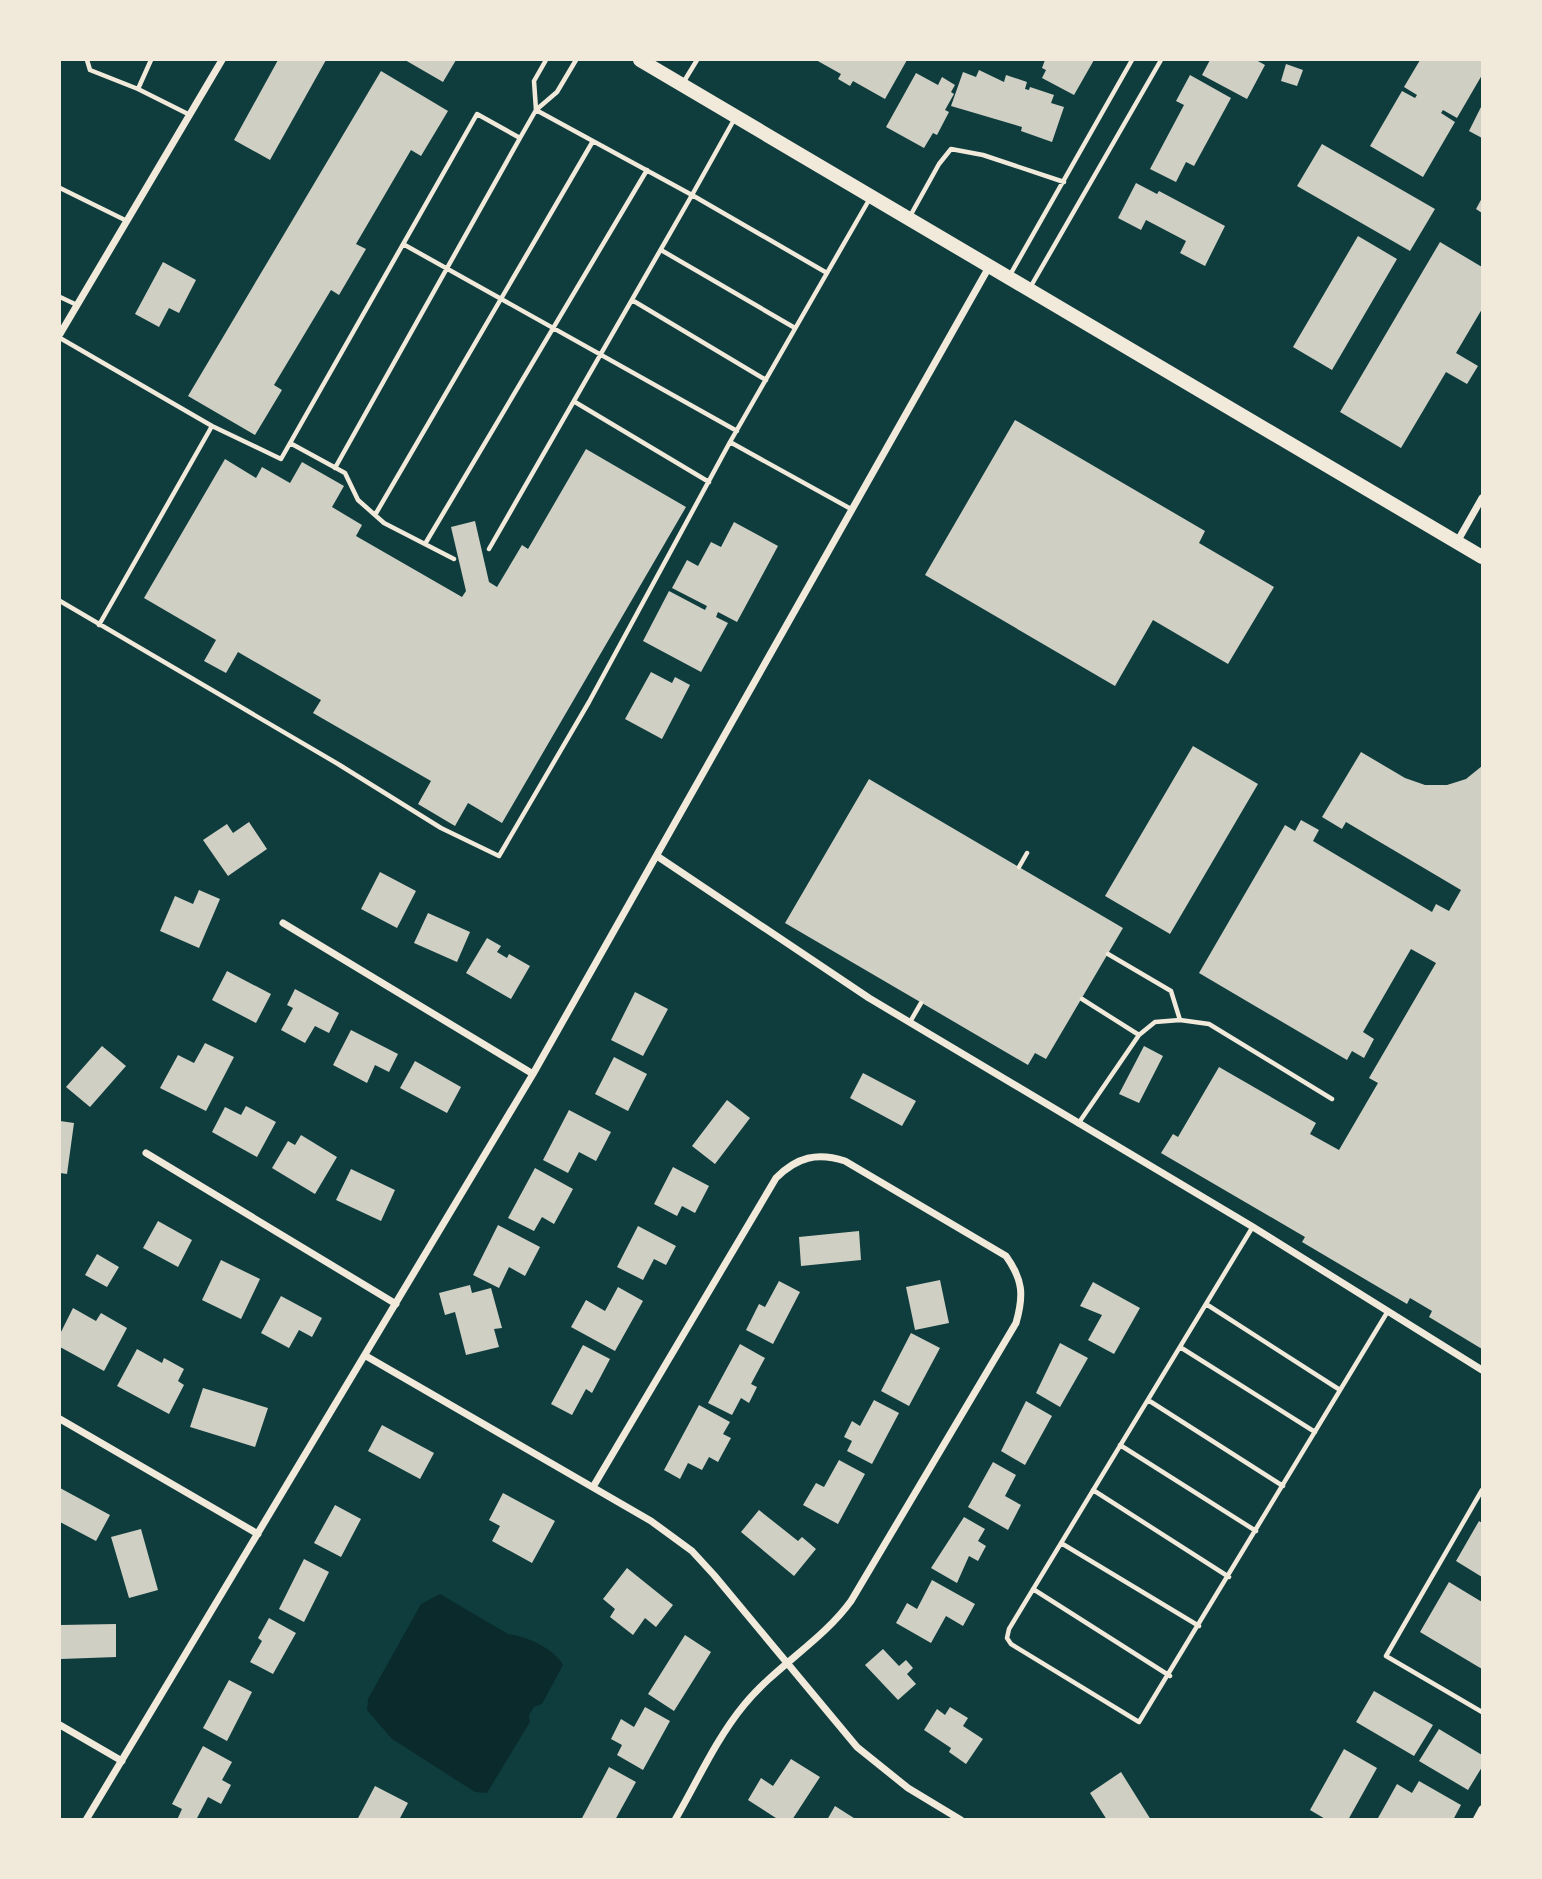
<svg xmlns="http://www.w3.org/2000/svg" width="1542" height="1879" viewBox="0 0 1542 1879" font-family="'IBM Plex Serif',serif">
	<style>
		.water { fill: #0a2a2b }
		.building { fill: #cfcfc3 }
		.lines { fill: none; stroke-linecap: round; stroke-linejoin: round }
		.service { stroke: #f1e9da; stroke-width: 4.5 }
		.minor { stroke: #f1e9da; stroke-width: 7 }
		.primary { stroke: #f1e9da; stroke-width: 14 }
	</style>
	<rect width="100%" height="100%" fill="#0f3d3e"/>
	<!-- water -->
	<path class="water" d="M440,1594l68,40c18,2 47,15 55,31l-21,39 -8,3 -5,8 1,7 -43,71 -12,-1 -83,-53 -25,-29 1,-11 53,-95z"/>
	<!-- building -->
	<path class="building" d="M278,60h48l-56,100 -36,-20z
		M405,60h51l-13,22z
		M816,60h91l-22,39 -32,-18 -3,5 -12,-7 3,-5z
		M1045,60h49l-20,35 -32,-17 4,-8 -4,-2z
		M1210,60h46l9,5 -18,34 -45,-24z
		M1420,60h62v15l-25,43 -14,-8 -2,3 14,9 -32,55 -53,-31 32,-55 13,7 2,-3 -13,-8z
		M1286,64l17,6 -6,16 -16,-5z
		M979,70l25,12 2,-7 21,7 -2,7 4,1 1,-3 24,8 -3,8 13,4 -12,35 -31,-11 1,-4 -71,-21 12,-34 13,5z
		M381,71l67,40 -27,45 -10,-6 -55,94 10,5 -27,46 -8,-5 -57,95 8,5 -27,45 -67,-39z
		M916,73l22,12 4,-8 13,8 -4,7 3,2 -9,16 4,2 -12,23 -4,-2 -9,15 -38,-21z
		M1190,75l41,23 -37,68 -8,-4 -10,20 -26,-13 34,-64 -8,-4z
		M1482,105v33l-13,-7z
		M1322,144l113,65 -25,42 -113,-65z
		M1136,183l21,11 2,-3 66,35 -20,40 -25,-13 6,-12 -40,-21 -5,10 -23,-12z
		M1482,198v15l-6,-4z
		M1358,236l39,23 -65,111 -39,-23z
		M1440,242l42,25v42l-26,44 22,13 -11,18 -21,-12 -45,76 -61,-36z
		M163,262l33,18 -17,33 -10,-5 -10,19 -24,-13z
		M1015,420l190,111 -6,12 75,44 -46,77 -75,-44 -38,66 -190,-111z
		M586,449l100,58 -184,316 -34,-20 -13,23 -37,-22 13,-23 -118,-68 8,-13 -83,-48 -12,21 -22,-12 12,-21 -72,-42 81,-139 31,19 6,-11 28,16 12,-21 42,24 -12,21 30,18 -6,11 106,61 4,-6 -15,-64 24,-6 14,61 8,5 25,-42 6,4z
		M734,522l44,24 -41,76 -19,-10 -2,5 12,6 -27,49 -58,-31 26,-50 36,19 2,-4 -35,-18 15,-28 11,6 13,-24 10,5z
		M651,672l21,11 3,-6 15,8 -28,54 -37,-20z
		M1193,746l65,38 -88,150 -65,-38z
		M1361,752l44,26 20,7h22l19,-6 16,-13v583l-53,-32 3,-6 -22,-13 -3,6 -105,-62 3,-5 -144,-84 12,-19 5,3 41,-70 97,56 -6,11 29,16 39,-67 -9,-5 67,-115 -25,-14 -48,83 11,7 -10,19 -12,-7 -5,9 -148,-87 86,-148 10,6 6,-11 18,10 -6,11 119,71 4,-8 13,7 12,-21 -115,-68 -4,7 -20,-12z
		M869,779l254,149 -77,131 -11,-6 -7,12 -243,-142z
		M249,822l18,27 -39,27 -25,-36 24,-16 6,9z
		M380,872l36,19 -19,37 -36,-19z
		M199,890l21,9 -21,49 -39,-17 15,-35 18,8z
		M428,913l42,19 -13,30 -43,-19z
		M487,938l14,8 -4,6 10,6 2,-4 21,12 -19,33 -45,-26z
		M227,971l44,23 -15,29 -44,-23z
		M295,989l44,24 -10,20 -14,-7 -10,17 -24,-13 12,-22 -6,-3z
		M635,992l33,17 -25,47 -32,-16z
		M351,1030l47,24 -9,18 -14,-7 -8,18 -34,-18z
		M205,1043l29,14 -28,54 -46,-23 18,-33 16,8z
		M102,1046l24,20 -36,41 -24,-20z
		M1144,1046l19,10 -24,47 -20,-9z
		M614,1057l33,17 -19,37 -33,-17z
		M415,1061l46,26 -14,26 -47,-25z
		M863,1073l53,28 -14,25 -52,-28z
		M727,1100l23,18 -35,46 -23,-18z
		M246,1106l30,16 -19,35 -45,-25 13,-25 16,8z
		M569,1110l42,22 -15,29 -17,-9 -11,21 -25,-13z
		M60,1121l14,2 -7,51 -7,-1z
		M301,1135l36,22 -22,37 -43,-26 16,-27 7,4z
		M673,1167l36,19 -14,27 -13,-7 -5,10 -23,-12z
		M535,1168l38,21 -19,35 -12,-7 -8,14 -26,-13z
		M351,1169l44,21 -14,31 -45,-21z
		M158,1221l34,19 -14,27 -35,-19z
		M498,1225l42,22 -15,29 -16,-9 -10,21 -26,-13z
		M638,1226l38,20 -10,19 -12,-6 -11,21 -26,-13z
		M859,1231l2,29 -60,6 -2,-29z
		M97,1254l22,13 -12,20 -22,-12z
		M221,1260l39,19 -19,40 -39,-19z
		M940,1280l9,43 -34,7 -9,-43z
		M779,1281l21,11 -27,52 -27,-14 13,-26 6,3z
		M1093,1282l47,26 -26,46 -26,-14 14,-25 -22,-9z
		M470,1285l2,8 19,-5 11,40 -8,1 5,18 -33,8 -11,-43 -10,3 -6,-22z
		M618,1287l25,14 -28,50 -44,-24 15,-27 19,11z
		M281,1296l41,22 -10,19 -13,-7 -10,18 -28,-15z
		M73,1308l23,13 5,-8 26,15 -23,43 -44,-24v-13z
		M911,1333l29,15 -31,58 -28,-15z
		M1060,1343l28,15 -28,49 -24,-14z
		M740,1344l25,14 -14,26 6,3 -8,16 -8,-5 -9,17 -24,-12z
		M583,1345l27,14 -18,34 -6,-4 -14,26 -21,-11z
		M137,1349l25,14 2,-5 20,11 -6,12 6,4 -15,29 -52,-28z
		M203,1388l65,20 -13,39 -65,-20z
		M874,1400l25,13 -27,51 -25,-13 5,-10 -8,-4 8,-16 8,5z
		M1026,1401l26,15 -27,49 -24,-14z
		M699,1405l31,17 -7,12 8,4 -13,24 -9,-5 -7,13 -14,-7 -8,16 -16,-9z
		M382,1425l52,28 -14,26 -52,-28z
		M839,1460l26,14 -27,50 -35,-19 13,-22 8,4z
		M993,1462l23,13 -11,21 16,9 -13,25 -40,-23z
		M60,1488l50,27 -14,26 -36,-19z
		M503,1493l52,28 -23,42 -40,-22 8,-15 -11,-6z
		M335,1505l26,14 -20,38 -27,-14z
		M759,1510l39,31 4,-4 14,12 -22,27 -53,-44z
		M964,1517l21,12 -7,12 8,5 -8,15 -9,-5 -12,27 -26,-15z
		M1479,1521l3,2v54l-26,-16z
		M141,1529l17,61 -29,8 -18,-61z
		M304,1559l25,13 -25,50 -25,-13z
		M627,1568l46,37 -17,22 -11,-9 -12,17 -23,-18 5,-8 -12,-10z
		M932,1580l43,24 -12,22 -17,-10 -15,27 -35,-20 11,-20 10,6z
		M1449,1582l33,20v67l-62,-37z
		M269,1618l27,15 -23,41 -23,-12 12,-21 -4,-3z
		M116,1624v33l-55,2 -1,-34z
		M685,1635l26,17 -37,59 -26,-17z
		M883,1649l16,17 7,-6 7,8 -6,6 9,10 -18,16 -33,-35z
		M229,1680l23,12 -25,49 -24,-13z
		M1374,1691l59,34 -19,31 -58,-34z
		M645,1707l25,14 -27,49 -26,-15 5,-10 -11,-6 10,-20 13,8z
		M950,1707l18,11 -5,8 20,13 -17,25 -17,-12 2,-4 -27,-18 13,-21 8,6z
		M1439,1729l43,26v12l-14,23 -49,-29z
		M203,1746l29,16 -10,18 9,5 -10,19 -13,-7 -12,23h-19l5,-11 -10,-5z
		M1344,1749l33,19 -29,52h-21l-17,-10z
		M791,1759l29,18 -28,43h-13l-31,-20 13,-22 12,8z
		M609,1767l27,15 -21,38h-34z
		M1121,1772l30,48h-44l-17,-27z
		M1419,1781l42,24 -8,15 -75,-2 19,-34 15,9z
		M375,1786l33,17 -9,17h-42z
		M835,1806l22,14h-30z"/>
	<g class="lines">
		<!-- service -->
		<path class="service" d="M87,60l3,10 48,19
			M151,60l-13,29 50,25
			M546,60l-12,21 2,29 21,-18 19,-32
			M683,83l14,-23
			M60,188l67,33
			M909,218l30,-54 12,-15 32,6 81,27
			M403,244l334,187
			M661,250l134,78
			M827,273l-97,169 121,67
			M1010,275l122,-215
			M1031,286l130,-226
			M60,297l17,8
			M632,300l134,80
			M60,338l152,88 69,33 196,-345 43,24 16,-28 156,85 43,-77
			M575,402l134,80
			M290,443l55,30 13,27 26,23 70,36
			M335,468l185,-330
			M375,515l218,-374
			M425,544l222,-374
			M489,549l203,-354 135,78 42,-73
			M60,601l278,163 103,64 58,28 90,-154 141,-260
			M99,625l113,-199
			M1019,867l8,-14
			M1108,954l63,37 9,29
			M1082,999l57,36
			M910,1022l11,-19
			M1078,1124l61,-89 16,-13 25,-2 29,4 123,75
			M1252,1228l-243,401 -2,9 4,6 128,78 249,-411
			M1206,1304l134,86
			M1180,1347l135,85
			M1148,1400l135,86
			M1120,1445l136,86
			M1093,1490l136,87
			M1482,1490l-96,166 96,56
			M1061,1543l138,83
			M1033,1589l137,87"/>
		<!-- minor -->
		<path class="minor" d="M60,334l162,-274
			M1457,542l25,-44
			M657,856l212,142 384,229 229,143
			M283,923l250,151
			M146,1153l250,151
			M366,1356l285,165 41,30 22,24 143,172 51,41 53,32
			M60,1419l198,115
			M593,1487l183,-309c21,-21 41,-26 69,-17l161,95c17,24 18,39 10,67l-165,278c-29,40 -75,65 -107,104 -28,34 -47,77 -69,115
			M60,1725l62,36
			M86,1820l447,-746 456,-807
			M1476,1820l6,-11"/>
		<!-- primary -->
		<path class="primary" d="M640,60l842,497"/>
	</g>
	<!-- border -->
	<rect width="1542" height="1879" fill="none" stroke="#f1e9da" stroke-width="122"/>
</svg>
